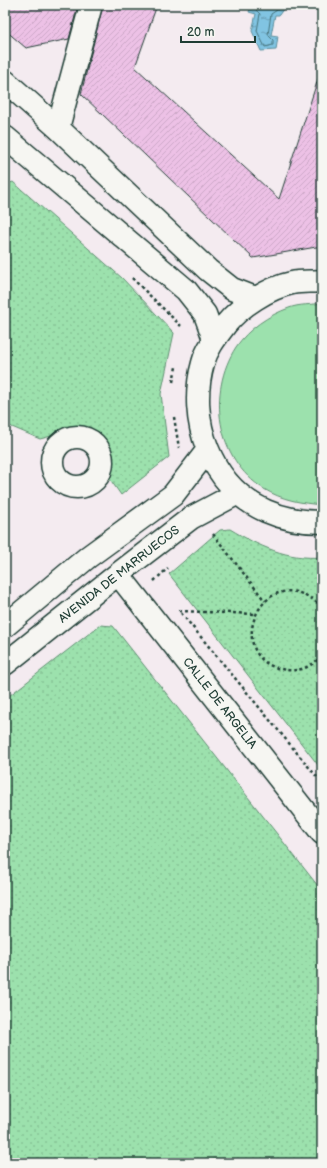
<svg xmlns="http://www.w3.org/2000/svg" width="327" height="1168" viewBox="0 0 327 1168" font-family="'Balsamiq Sans',sans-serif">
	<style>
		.grass { fill: url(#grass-dots); stroke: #5e8f70 }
		.garden { fill: #9ce1ad; stroke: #5e8f70 }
		.water { fill: url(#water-ripples); stroke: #5a8e9c }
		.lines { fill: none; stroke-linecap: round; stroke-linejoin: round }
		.shore { stroke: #46737a; stroke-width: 1 }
		.building { fill: url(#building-hatch); stroke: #1f3d34 }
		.minor-casing { stroke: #1f3d34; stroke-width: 25 }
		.path { stroke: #1f3d34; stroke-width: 2.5; stroke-dasharray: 3 3; stroke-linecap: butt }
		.minor { stroke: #f6f6f2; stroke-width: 22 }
		.labels { text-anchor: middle; stroke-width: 3; stroke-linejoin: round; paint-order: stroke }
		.street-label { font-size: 12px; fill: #1f3d34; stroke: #f6f6f2 }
	</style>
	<defs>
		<pattern id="grass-dots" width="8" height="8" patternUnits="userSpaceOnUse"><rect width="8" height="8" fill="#9ce1ad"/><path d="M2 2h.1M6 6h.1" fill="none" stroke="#86c295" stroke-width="1.8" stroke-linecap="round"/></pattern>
		<pattern id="water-ripples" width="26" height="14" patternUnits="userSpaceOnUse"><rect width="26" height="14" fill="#81c4e2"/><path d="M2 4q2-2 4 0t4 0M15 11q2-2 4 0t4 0" fill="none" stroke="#69a0b8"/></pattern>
		<pattern id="building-hatch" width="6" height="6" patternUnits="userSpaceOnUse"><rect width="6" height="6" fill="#edc1e6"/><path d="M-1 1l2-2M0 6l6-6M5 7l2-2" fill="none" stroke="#cba7c6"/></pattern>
	</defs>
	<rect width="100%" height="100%" fill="#f4ebf0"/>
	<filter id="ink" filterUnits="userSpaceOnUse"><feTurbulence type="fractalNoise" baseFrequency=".025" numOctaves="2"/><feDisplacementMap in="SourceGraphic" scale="8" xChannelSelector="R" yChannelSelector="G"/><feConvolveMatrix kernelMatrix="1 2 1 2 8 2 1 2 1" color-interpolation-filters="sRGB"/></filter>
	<g filter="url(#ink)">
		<!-- grass -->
		<path class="grass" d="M13,182l109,96 52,55 -13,61 8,63 -48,38 -14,-20v-22l-18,-20 -15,-3 -34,9 -35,-15v-239z
			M230,529c28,17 58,31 92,28v213l-153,-196 51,-44z
			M100,625l13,1 209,265v272h-317v-464z"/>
		<!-- garden -->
		<path class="garden" d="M322,303v202c-21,-2 -40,-5 -58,-16 -48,-30 -57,-97 -28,-142 12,-18 33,-32 53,-39 10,-4 23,-3 33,-5z"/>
		<!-- water -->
		<path class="water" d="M251,5h35l-7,10h-4l-4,20 7,1 -2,14 -15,1 -9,-20 4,-17 -7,-2z"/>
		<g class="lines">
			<!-- shore -->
			<path class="shore" d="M254,5l1,4 5,5 -3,17 8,16 8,-2v-5l-5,-5 3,-21 6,-4 4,-5"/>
		</g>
		<!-- building -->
		<path class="building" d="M5,5h73l-9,34 -43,9 -21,-18z
			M103,5h54l-22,62 144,132 39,-120 4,1v166l-69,12 -172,-164z"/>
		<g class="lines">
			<!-- minor casing -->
			<g class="minor-casing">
				<path id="minor" d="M5,81l53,47 150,142 24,19 23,9
					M58,128l33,-123
					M5,137l181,153 19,24 9,25
					M322,281c-10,1 -21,0 -30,2 -24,5 -51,23 -66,41 -9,12 -19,24 -23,39 -16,56 7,123 63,148 18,8 36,11 56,11
					M52 462a25 25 0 1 1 50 0a25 25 0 1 1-50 0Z
					M118,574l204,259
					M5,626l83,-69 85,-62 34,-44
					M5,664l113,-90 73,-56 47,-25"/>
			</g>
			<!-- path -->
			<path class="path" d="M132,278l49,48
				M173,382l3,-15
				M174,417l5,31
				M213,534l52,67
				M154,581l14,-13
				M322,607c-59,-56 -105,55 -35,63 14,2 27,-5 35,-15
				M179,611l77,3
				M181,613l141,170
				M318,660l4,5"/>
			<!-- minor -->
			<use href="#minor" class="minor"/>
		</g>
	</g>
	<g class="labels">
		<!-- street labels -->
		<g class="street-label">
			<text transform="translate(119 574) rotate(-38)" y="4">AVENIDA DE MARRUECOS</text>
			<text transform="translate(220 703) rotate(52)" y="4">CALLE DE ARGELIA</text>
		</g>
	</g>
	<!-- margin -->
	<rect width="327" height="1168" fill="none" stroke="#f6f6f2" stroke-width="20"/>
	<rect x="10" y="10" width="307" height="1148" fill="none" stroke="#1f3d34" stroke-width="1.5" filter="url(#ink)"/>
	<!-- scale -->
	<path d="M181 36v6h74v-6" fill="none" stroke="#1f3d34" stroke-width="2"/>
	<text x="187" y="36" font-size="12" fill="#1f3d34" stroke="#f6f6f2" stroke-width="3" paint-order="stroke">20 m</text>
</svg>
